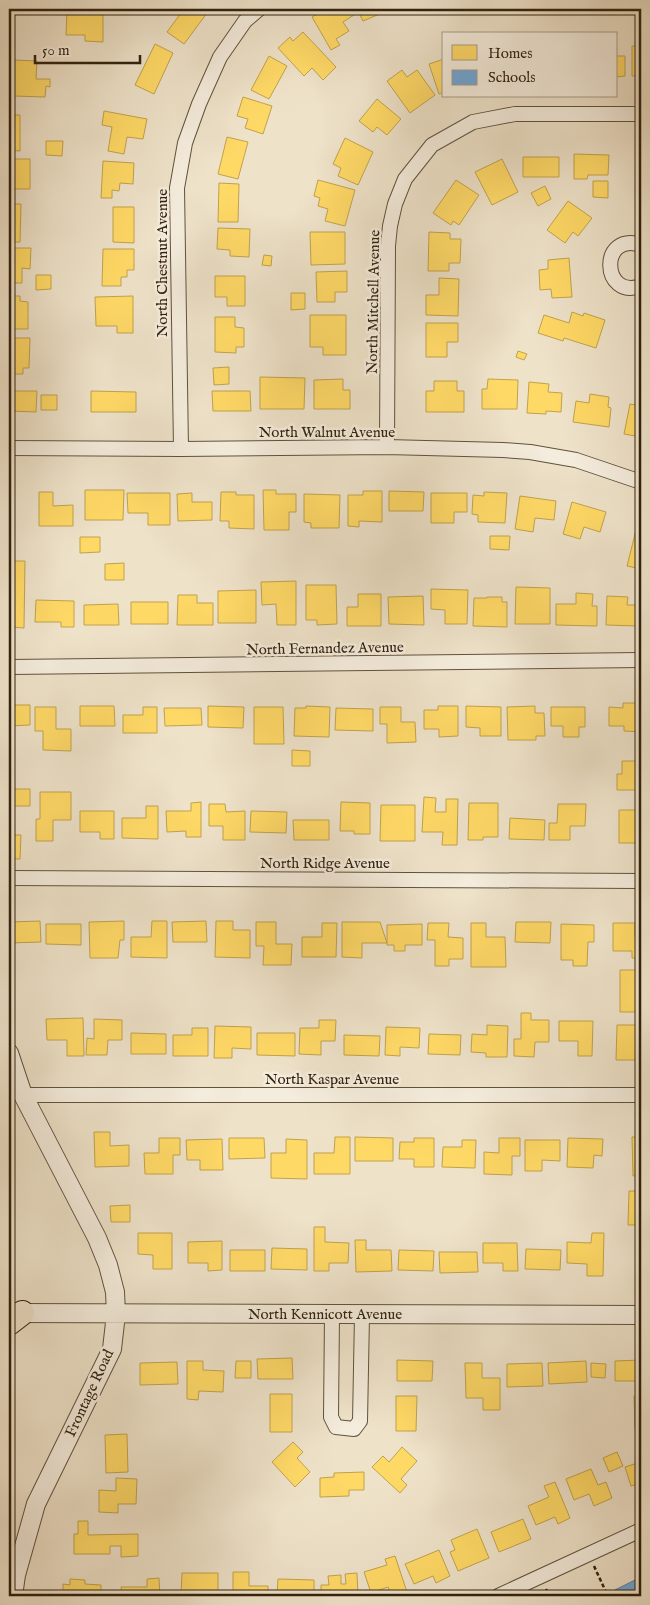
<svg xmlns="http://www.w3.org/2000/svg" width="650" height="1605" viewBox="0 0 650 1605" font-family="'IM FELL English',serif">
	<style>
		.homes { fill: #ffd966; stroke: #c1a24c }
		.schools { fill: #6fa8dc; stroke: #5c809e }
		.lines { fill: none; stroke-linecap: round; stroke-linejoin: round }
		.minor-casing { stroke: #60523e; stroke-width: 16 }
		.tertiary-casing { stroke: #60523e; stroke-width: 20 }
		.trunk-casing { stroke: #31220f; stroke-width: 26 }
		.path { stroke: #31220f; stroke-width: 2.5; stroke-dasharray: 4 2.5; stroke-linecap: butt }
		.minor { stroke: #f4ecdc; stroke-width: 14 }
		.tertiary { stroke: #f4ecdc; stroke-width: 18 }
		.trunk { stroke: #eee2c9; stroke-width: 24 }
		.labels { text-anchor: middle; stroke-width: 5; stroke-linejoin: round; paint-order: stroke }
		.street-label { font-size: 15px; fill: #31220f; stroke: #f4ecdc }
	</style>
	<rect width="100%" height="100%" fill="#eee2c9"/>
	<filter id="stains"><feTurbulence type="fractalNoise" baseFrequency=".004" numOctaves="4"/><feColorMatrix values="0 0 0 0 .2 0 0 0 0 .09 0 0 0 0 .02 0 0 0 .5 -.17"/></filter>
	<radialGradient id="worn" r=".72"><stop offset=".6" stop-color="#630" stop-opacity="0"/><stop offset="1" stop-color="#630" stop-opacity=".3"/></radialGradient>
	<!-- homes -->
	<path class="homes" d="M184,9h26l-26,35 -17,-12z
		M326,9h24l4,6 -11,7 6,9 -13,8 4,6 -9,5 -19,-33z
		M357,9h32v1l-26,11z
		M67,10l36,1v31l-18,-1v-6h-19z
		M303,32l33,35 -13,13 -11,-12 -8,8 -26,-28 12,-11 3,4z
		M155,44l18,9 -19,41 -19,-9z
		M632,46h9v30h-9z
		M269,56l18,10 -18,33 -18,-9z
		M616,56h9v20l-9,1z
		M444,59v33l-5,2 -10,-30z
		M14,60l23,1 -1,18h14v8l-4,-1 -1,11 -31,-1z
		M402,70l5,7 10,-7 18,25 -25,18 -23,-32z
		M243,97l29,9 -9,28 -18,-6 3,-9 -11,-3z
		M377,99l24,20 -14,16 -10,-8 -4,5 -14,-11z
		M104,111l43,8 -4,20 -16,-2 -3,17 -16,-3 4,-24 -10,-2z
		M9,115h11v36l-11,-1z
		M227,137l21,5 -10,37 -20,-5z
		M345,138l28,14 -15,33 -20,-9 3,-8 -8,-4z
		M46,141h17l-1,15 -16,-1z
		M574,154l35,1 -1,20h-20l-1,4h-13z
		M523,157h36v20h-36z
		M9,159h21v30h-19v-9h-2z
		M502,159l16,33 -26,13 -17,-33z
		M103,161l31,2 -1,21 -13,-1 -1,8 -7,-1v8h-11z
		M318,180l37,10 -10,36 -20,-5 3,-12 -10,-3 2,-8 -6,-2z
		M456,180l23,15 -20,30 -6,-4 -2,4 -18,-12z
		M593,181h15v17l-15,-1z
		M219,183l20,1 -1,38h-20z
		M545,186l6,13 -13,7 -7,-13z
		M568,201l24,17 -14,18 -5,-4 -8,11 -18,-13z
		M9,204h12l-1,38h-11z
		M113,207h21v36l-21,-1z
		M218,228l32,1 -1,28 -19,-1v-6l-13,-1z
		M310,232h35v32l-34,1z
		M429,232l21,1v6h11l-1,24h-11v8h-21z
		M9,248h22l-1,21 -8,-1v15h-13z
		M103,249h31v21h-7v7h-6v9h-19z
		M264,255l8,1 -1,10 -9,-1z
		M569,258l3,39 -20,1 -1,-9 -11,1 -1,-20 9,-1v-9z
		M347,271v21h-12v10h-18l-1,-30z
		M36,275h15v14l-15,1z
		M215,276h30v30h-18v-9h-12z
		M439,278l20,1 -1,37 -32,-1v-20h13z
		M291,293h14v16l-14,1z
		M9,296h11v5l8,1v27h-19z
		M133,296v37h-16v-7h-21l-1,-29z
		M572,312l11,4 1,-3 21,7 -9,28 -32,-10 -1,3 -25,-8 6,-18 25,8z
		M310,315h36v40h-23v-8h-13z
		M215,317h20v10l9,1v19h-8v6l-21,-1z
		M426,323h32v19h-11v15h-21z
		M9,338h21l-1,30h-6v6h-14z
		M518,351l9,3 -3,6 -8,-3z
		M229,367v17l-15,1 -1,-17z
		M260,377l45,1 -1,31h-44z
		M343,379v11h7v19h-36v-29z
		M488,379l30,1 -1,29h-35v-20h5z
		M434,381h23v10h7v21h-38v-21h8z
		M529,382l20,2 -1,8 14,1 -1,19 -15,-1v3l-19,-1z
		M9,391h28l-1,21 -27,-1z
		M91,391l45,1v20h-45z
		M212,391h38l1,20h-38z
		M590,394l19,3 -1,10 3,1 -2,19 -36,-5 3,-21 13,2z
		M41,395h16v15h-16z
		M630,404l11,2v31l-17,-3z
		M9,486h4l1,38h-5z
		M85,490h39l-1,30h-38z
		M263,490h13v4h20v18h-7v18h-25z
		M363,491h19v31l-23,-1v6l-11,-1v-31h15z
		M389,491l35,1 -1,19h-34z
		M39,492h14v14l20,-1v21h-34z
		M221,492h15v3h18v34l-25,-1v-7h-9z
		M484,492l23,1 -2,30 -27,-1v-7l-6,-1 1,-19 11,1z
		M127,493h43v32h-22v-12h-20z
		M192,493v9h20v18l-34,1 -1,-27z
		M431,493h36v19h-13v11h-23z
		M304,494l36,1 -1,33h-28v-5l-7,-1z
		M520,496l36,5 -2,19 -19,-2 -2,14 -18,-3z
		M572,502l34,10 -6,20 -16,-5 -4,12 -17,-5z
		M638,522h3v47l-14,-3z
		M490,536h20l-1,14 -19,-1z
		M80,537h20v15l-20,1z
		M10,561h15l-1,67 -15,-1z
		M124,563v17h-19v-16z
		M296,581v44h-19l-1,-21 -14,1 -1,-23z
		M306,585h30l1,39 -20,1v-5h-11z
		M516,587l34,1v36h-35z
		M431,589l37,1 -1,34h-22v-14l-14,-1z
		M256,590v33h-38v-32z
		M576,593l17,1 -1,12h5v20l-41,-1v-21h20z
		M358,594h23v32h-34v-19h11z
		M178,595h19v8h16v22h-36z
		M423,596l1,29 -35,-1 -1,-27z
		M607,596l21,1 -1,8h12l-1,21 -32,-1z
		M487,597h15v5h5v25l-34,-1 1,-28h13z
		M36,600l38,1v26h-13v-5h-26z
		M131,602h37v22h-37z
		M118,604l1,21h-35v-20z
		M623,703h18v29l-17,-1v-5h-15v-19l14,1z
		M9,705h21v20l-21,1z
		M80,706h34l1,20h-35z
		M208,706l36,1 -1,21 -35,-1z
		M306,706l24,1 -1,30 -35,-1 1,-28h11z
		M438,706h20v30l-19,1v-8h-15v-19h14z
		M466,706l35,1v29h-21v-8l-14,-1z
		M535,706v7h9l1,23h-9v4h-28l-1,-33z
		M35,707h21v22h15v22l-28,-1v-19h-8z
		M143,707h14v26h-34v-18h20z
		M254,707h29l1,37h-30z
		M380,707h21v15h14l1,20 -29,1v-19h-7z
		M551,707h34v20h-6v10h-16v-11h-12z
		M164,708h37l1,17 -37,1z
		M336,708l37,1v22l-38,-1z
		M292,750l18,1v15h-18z
		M622,761h19v29h-24v-16h5z
		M11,789h19v17h-19z
		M40,792h31v28h-18v21h-17v-22h4z
		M424,797l12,1 -1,14h11v-13h12l-1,46h-15l1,-13h-21z
		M201,802v35h-15v-6l-19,1 -1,-21h25v-8z
		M341,802l29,1v31h-16v-3h-14z
		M469,803h29v34h-15v3h-15z
		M209,804h16l1,8 19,-1v29h-22v-14h-14z
		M558,804h28l-1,22h-15v14h-21v-17h8z
		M381,805h34v36h-35z
		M146,806h12v33l-36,-1v-20h24z
		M619,810h22v15h-4v18h-18z
		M80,811h34v28h-14v-7h-20z
		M251,811l36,1 -1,21 -36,-1z
		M510,818l35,2 -1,20 -35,-1z
		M293,820h36v20h-35z
		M9,835h12l-1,24h-11z
		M40,921l1,21 -32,1v-21z
		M124,921v19h-4l-2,18h-28l-1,-36z
		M152,921h15v37l-36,-1v-20h20z
		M206,921l1,21h-34l-1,-20z
		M216,921h17v9h17v28l-35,-1z
		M256,922h20v22h16l-1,21h-28l1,-19h-8z
		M342,922h38l7,21h-25v15l-20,-1z
		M516,922h35l-1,21 -35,-1z
		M322,923h15l-1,34h-34v-20h20z
		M428,923h21l-1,14 15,1v21h-14v7h-14v-26h-8z
		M471,923h15v14h19l1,30h-35z
		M613,923h22v14h6v21h-9v-7h-19z
		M46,924h35v21l-35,-1z
		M422,924v21h-17v6h-11v-6h-7v-20z
		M561,924l33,1v17h-6l-1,24h-14v-6h-12z
		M620,970h21v42h-21z
		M521,1013h10v7h18v22h-14l-1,15 -20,-1v-17h7z
		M83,1018l1,38h-17v-16h-20l-1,-21z
		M94,1019l28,1v20h-14l-1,15h-21l1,-17 7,1z
		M319,1020h17l-1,21h-14v14l-22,-1 1,-26h19z
		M559,1021h34l-1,35h-14v-15h-19z
		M487,1025l21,1 -1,31h-21v-4l-15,-1 1,-18 15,1z
		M617,1025h24v21h-3v14h-22z
		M215,1026l36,1v22l-19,-1v10h-18z
		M386,1027l34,1 -1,20 -19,-1v9l-15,-1z
		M192,1028h16v28h-35v-21h19z
		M131,1033l35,1v20h-35z
		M257,1033h38v23l-38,-1z
		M429,1034l32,1 -1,20 -32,-1z
		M344,1035l36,1 -1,20 -35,-1z
		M94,1132h16v14l19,-1v21l-34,1z
		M335,1137h15v37h-36v-21h20z
		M355,1137l38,1v23h-38z
		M632,1137h9v38l-8,1z
		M159,1138h21v17h-7v19h-28l-1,-21h15z
		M229,1138h35l1,20 -36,1z
		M414,1138h20v29h-20v-8h-15l1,-17h14z
		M499,1138h21v18h-8v19l-28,-1v-22l15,1z
		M568,1138l35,1 -1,17 -8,-1 -1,13 -26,-1z
		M222,1139l1,31h-23v-10h-13l-1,-20z
		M286,1139l21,1v39l-36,-1v-25h15z
		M462,1140h14l-1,28 -33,-1 1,-20h19z
		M525,1140h35v21l-18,-1v11h-17z
		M629,1191h12v34h-13z
		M130,1205v17h-19l-1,-16z
		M314,1227h11v15l24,1 -1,20h-19v8h-15z
		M138,1233h34v36h-19v-14l-15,-1z
		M592,1233h12l-1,43h-16v-12l-20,-1v-21l24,1z
		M638,1239h3v36h-2z
		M355,1240h11v10h25l1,21 -36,1z
		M222,1241v29l-14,1v-8h-20v-21z
		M483,1243h34l1,28h-15v-8h-20z
		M272,1248l35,1v21l-36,-1z
		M526,1249l35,1 -1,20 -35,-1z
		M230,1250h35v21h-35z
		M399,1250l35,1 -1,20 -35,-1z
		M439,1252h38l1,20 -38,1z
		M292,1358l1,21h-35l-1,-20z
		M397,1360l36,1 -1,20h-35z
		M641,1360v21h-26v-20z
		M187,1361h16v9l21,1 -1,21 -24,-1 -1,9 -11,-1z
		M236,1361h15v17h-16z
		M586,1361l1,21 -38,2 -1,-21z
		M177,1362l1,22 -38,1v-22z
		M465,1363h17v15h18v32h-17v-12h-17z
		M542,1363l1,23 -36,1v-23z
		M591,1363l15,1 -1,14 -14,-1z
		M270,1394h22v38h-22z
		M396,1396h21l-1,35h-20z
		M634,1396h7v33h-6z
		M127,1434l1,38 -22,1 -1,-38z
		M293,1442l10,10 -6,6 13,14 -15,15 -23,-25z
		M402,1447l15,14 -16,18 6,6 -7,8 -28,-26 11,-11 6,6z
		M617,1452l6,14 -14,6 -6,-14z
		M641,1462v21l-10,3 -6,-19z
		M591,1469l7,16 8,-3 6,16 -18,8 -5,-12 -15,6 -8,-21z
		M364,1472v18h-15v6l-29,1v-19l14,-1v-4z
		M116,1478l21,1 -1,25h-18v9l-19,-1v-22l17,1z
		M555,1482l15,36 -12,6 -3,-7 -19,8 -8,-19 21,-9 -5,-11z
		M523,1519l8,20 -32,13 -8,-20z
		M78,1521h10v14l50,-1v22l-17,1v-11h-11v8h-36v-20h4z
		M477,1529l12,29 -31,13 -8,-19 5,-2 -4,-10z
		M439,1550l11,26 -14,7 -3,-7 -19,8 -9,-20z
		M395,1556l13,39 -17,1 -3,-9 -17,6 -7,-21 23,-7 -2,-6z
		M233,1572h16v14h19v10h-35z
		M182,1573h36v23h-22v-2l-15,-1z
		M357,1573l1,23h-37v-11h8l-1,-9 13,-1v9h5l-1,-10z
		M159,1578l1,18h-38l-1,-9h26v-8z
		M70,1579l15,1v4l16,1v11h-38v-12l7,1z
		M278,1579l36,1v16h-37z"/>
	<!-- schools -->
	<path class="schools" d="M641,1577v19h-38z"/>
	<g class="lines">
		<!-- minor casing -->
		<g class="minor-casing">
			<path id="minor" d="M641,245c-42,-14 -40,55 0,41
				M387,447l1,-201 2,-20 5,-22 10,-25 27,-34 41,-23 42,-8h126
				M9,448l172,1 206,-2 116,3 27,2 46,8 65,22
				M181,449l-4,-261 8,-45 14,-39 21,-47 25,-36 14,-12
				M9,667l632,-7
				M9,878l632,3
				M23,1095h618
				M332,1314l-1,103 5,10 18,2 6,-8 2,-106
				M498,1596l143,-66"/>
		</g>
		<!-- tertiary casing -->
		<g class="tertiary-casing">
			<path id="tertiary" d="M9,1053l14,42 74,143 11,27 7,27 1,22 -4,35 -76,155 -20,71 -3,21
				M9,1313l632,2"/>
		</g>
		<!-- trunk casing -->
		<g class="trunk-casing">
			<path id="trunk" d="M9,1323l13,-10"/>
		</g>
		<!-- path -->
		<path class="path" d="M594,1566l12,26 -9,4
			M546,1589l3,7"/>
		<!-- minor -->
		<use href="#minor" class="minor"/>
		<!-- tertiary -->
		<use href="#tertiary" class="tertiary"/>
		<!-- trunk -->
		<use href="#trunk" class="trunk"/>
	</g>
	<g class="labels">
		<!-- street labels -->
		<g class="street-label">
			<text transform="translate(162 263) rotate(-90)" y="5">North Chestnut Avenue</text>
			<text transform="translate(373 302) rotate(-89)" y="5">North Mitchell Avenue</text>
			<text x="327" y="437">North Walnut Avenue</text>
			<text transform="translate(325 648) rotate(-1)" y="5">North Fernandez Avenue</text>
			<text x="325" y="868">North Ridge Avenue</text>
			<text x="332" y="1084">North Kaspar Avenue</text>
			<text x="325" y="1319">North Kennicott Avenue</text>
			<text transform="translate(89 1393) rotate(-65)" y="5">Frontage Road</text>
		</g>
	</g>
	<!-- margin -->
	<rect width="650" height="1605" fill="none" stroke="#eee2c9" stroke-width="30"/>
	<rect x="10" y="10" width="630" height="1585" fill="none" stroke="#31220f" stroke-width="2.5"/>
	<rect x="15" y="15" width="620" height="1575" fill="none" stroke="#31220f"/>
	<!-- legend -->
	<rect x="442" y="32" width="175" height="65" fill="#f4ecdc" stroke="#a69b8a"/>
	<rect x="452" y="45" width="25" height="15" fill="#ffd966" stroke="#a69b8a"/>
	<text x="488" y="58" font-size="15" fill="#31220f">Homes</text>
	<rect x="452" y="70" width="25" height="15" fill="#6fa8dc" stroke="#a69b8a"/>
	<text x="488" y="82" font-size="15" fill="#31220f">Schools</text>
	<!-- scale -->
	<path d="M35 55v8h105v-8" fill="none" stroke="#31220f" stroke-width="2.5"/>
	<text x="42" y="55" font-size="15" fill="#31220f" stroke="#f4ecdc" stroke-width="4" paint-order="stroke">50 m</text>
	<rect width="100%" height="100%" filter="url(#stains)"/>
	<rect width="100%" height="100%" fill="url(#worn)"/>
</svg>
